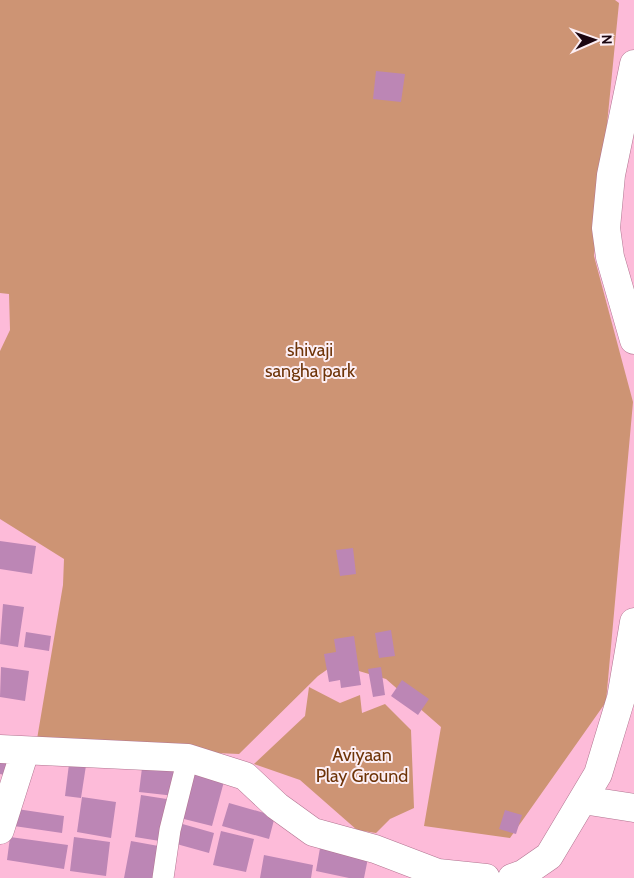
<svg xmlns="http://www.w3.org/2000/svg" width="634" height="878" viewBox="0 0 634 878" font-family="Cabin,sans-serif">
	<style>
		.green { fill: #cd9474 }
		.building { fill: #bc86b5 }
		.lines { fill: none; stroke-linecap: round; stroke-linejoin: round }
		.street-casing { stroke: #b17490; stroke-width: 22 }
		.secondary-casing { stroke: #b17490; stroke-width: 29 }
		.street { stroke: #fff; stroke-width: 21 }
		.secondary { stroke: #fff; stroke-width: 28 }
		.labels { text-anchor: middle; stroke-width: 4; stroke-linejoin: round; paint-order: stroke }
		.park-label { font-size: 18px; fill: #6e3408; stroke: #fceef4 }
	</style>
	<rect width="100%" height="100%" fill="#fdbbd9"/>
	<!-- green -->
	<path class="green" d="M0,0h615l4,3 -25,253 39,146 -27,300 -96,136 -86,-12 17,-99 -55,-48 -51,-15 -17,12 -79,78 -203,-9 27,-160 1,-26 -64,-40v-168l10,-21 -1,-36 -9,-1z
		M309,687l31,16 20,-8 2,18 23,-9 26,26 3,78 -24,11 -14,14 -19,-3 -57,-50 -46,-16 51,-48z"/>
	<!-- building -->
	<path class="building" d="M376,71l29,3 -4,28 -28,-3z
		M0,541l36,5 -4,28 -32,-5z
		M353,548l3,26 -16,2 -4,-26z
		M3,604l21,3 -6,40 -18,-3z
		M391,630l4,26 -16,2 -4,-25z
		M26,632l25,4 -2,15 -25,-4z
		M354,636l7,49 -20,3 -1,-8 -11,2 -5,-28 12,-2 -2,-13z
		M1,667l28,4 -4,30 -25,-4z
		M381,667l4,28 -12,2 -5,-28z
		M402,680l27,19 -11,16 -27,-19z
		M0,755l13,2 -3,19 -10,-2z
		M70,756l17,3 -6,39 -16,-2z
		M143,760l36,5 -4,31 -36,-4z
		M195,766l31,8 -14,52 -32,-8z
		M141,795l32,5 -7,42 -31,-5z
		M82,797l34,5 -5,36 -34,-6z
		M229,803l46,13 -6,23 -47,-13z
		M17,809l47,7 -2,17 -48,-7z
		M505,810l17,5 -6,19 -17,-5z
		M179,823l35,10 -5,20 -36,-10z
		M221,831l33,8 -8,33 -33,-7z
		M10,837l58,8 -4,24 -57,-9z
		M74,837l36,5 -4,34 -36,-5z
		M131,841l33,6 -5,31h-35z
		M320,848l48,10 -4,20h-15l-33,-7z
		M264,855l49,10 -2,13h-51z"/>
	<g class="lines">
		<!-- street casing -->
		<g class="street-casing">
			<path id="street" d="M163,878l7,-48 18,-72"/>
		</g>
		<!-- secondary casing -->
		<g class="secondary-casing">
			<path id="secondary" d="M634,64l-23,111 -5,53 4,29 24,83
				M0,749l188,9 57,18 32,30 36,26 62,17 63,24
				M583,800l51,8
				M0,830l25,-79
				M436,878l2,-5 48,5
				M512,878l11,-4 26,-18 49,-82 23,-76 13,-76"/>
		</g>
		<!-- street -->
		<use href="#street" class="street"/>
		<!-- secondary -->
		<use href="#secondary" class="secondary"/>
	</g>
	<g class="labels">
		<!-- park labels -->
		<g class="park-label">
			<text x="310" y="356">shivaji<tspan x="310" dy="21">sangha park</tspan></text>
			<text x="362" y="761">Aviyaan<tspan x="362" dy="21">Play Ground</tspan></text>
		</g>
	</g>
	<!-- north arrow -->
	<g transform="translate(594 40) rotate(88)" stroke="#fceef4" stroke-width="4" paint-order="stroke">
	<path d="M0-4L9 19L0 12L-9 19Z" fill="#1b0610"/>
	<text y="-8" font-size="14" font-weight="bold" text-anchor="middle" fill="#1b0610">N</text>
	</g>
</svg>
